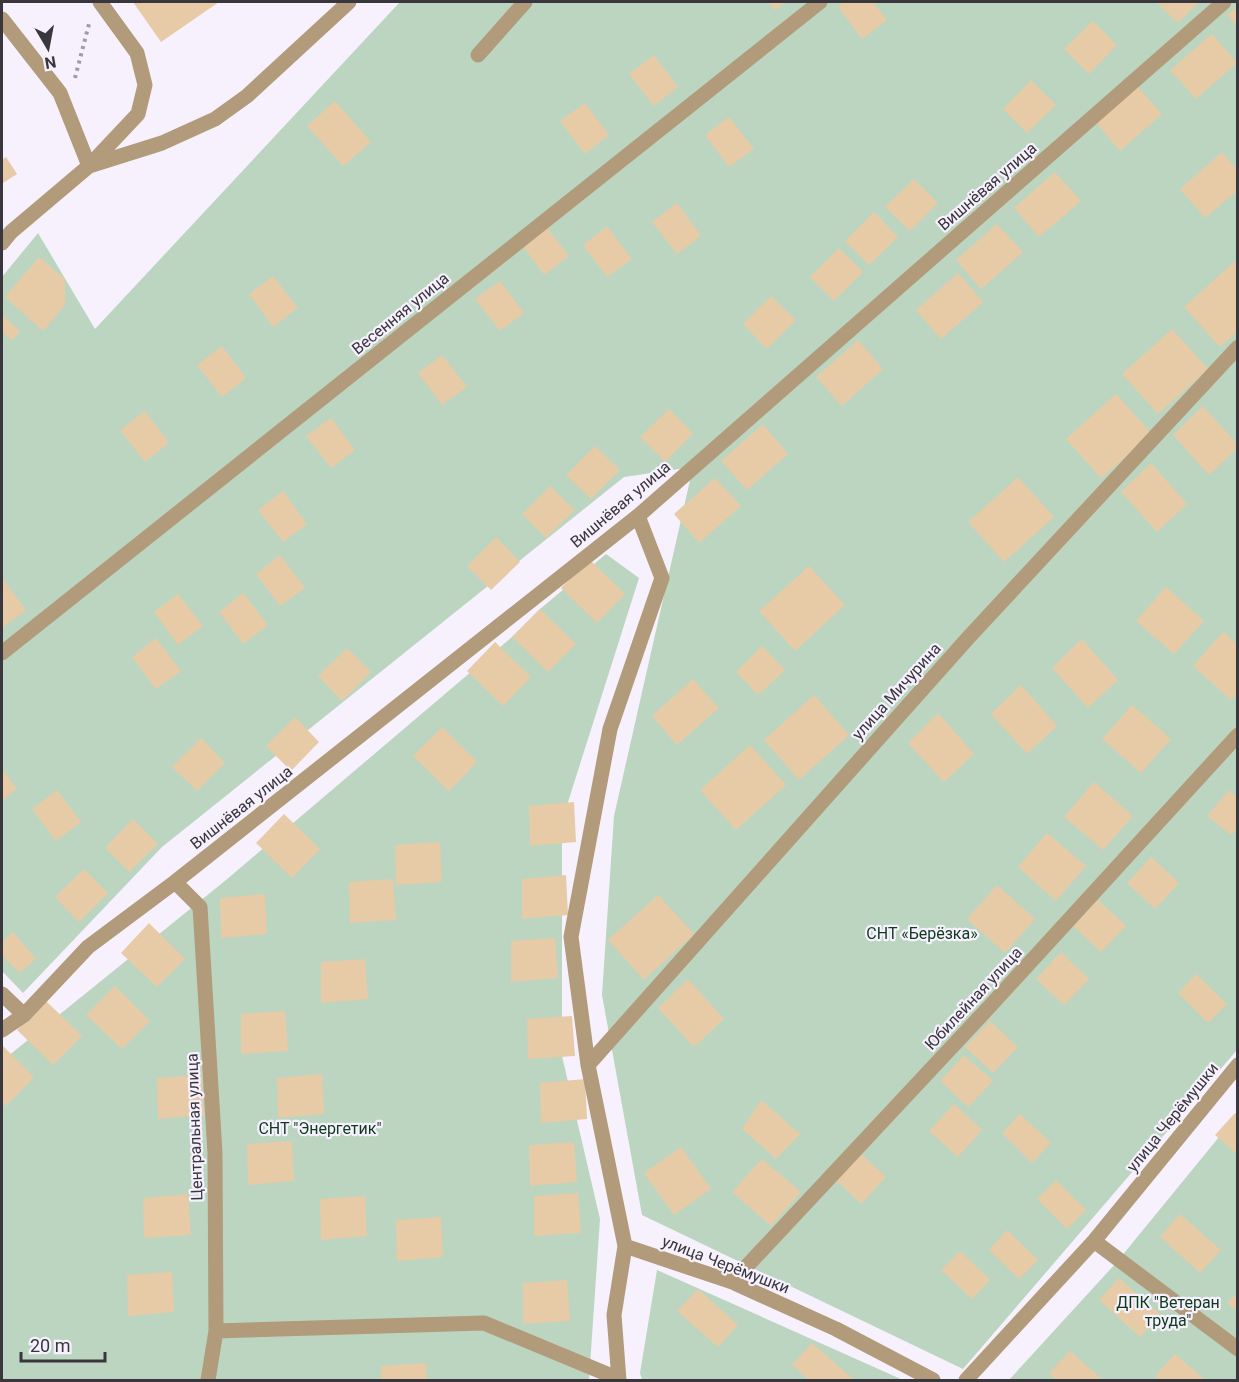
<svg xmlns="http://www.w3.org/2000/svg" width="1239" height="1382" viewBox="0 0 1239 1382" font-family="Roboto,sans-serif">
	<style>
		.green { fill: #bbd5c0 }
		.building { fill: #e7cba7 }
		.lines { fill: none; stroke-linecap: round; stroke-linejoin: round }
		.path { stroke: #a09ca6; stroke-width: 4; stroke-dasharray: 3 4.5; stroke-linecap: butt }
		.minor { stroke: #b19b7a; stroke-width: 15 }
		.labels { text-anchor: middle; stroke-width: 4.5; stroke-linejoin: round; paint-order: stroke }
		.street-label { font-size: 16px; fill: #39363d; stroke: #f6f1fd }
		.park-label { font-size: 16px; fill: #0d391c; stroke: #f6f1fd }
	</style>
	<rect width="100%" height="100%" fill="#f6f1fd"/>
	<!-- green -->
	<path class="green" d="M400,2h837v1048l-274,319 -321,-154 -40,-220 12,-179 79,-349 -69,10 -462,370 -139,146 -21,-22v-694l36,-44 57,96z
		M606,554l33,24 -77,243v235l38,163 -11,161h-587v-319l224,-181 286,-243 28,-28z
		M1237,1115v265h-228l107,-117z
		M657,1270l246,110h-261l-2,-7z"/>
	<!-- building -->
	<path class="building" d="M133,2h86l-58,40z
		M768,2h18l-11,8z
		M844,2h29l14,18 -25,19 -24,-32z
		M1156,2h43l-21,21z
		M1238,6v21l-11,-12z
		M1093,21l24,24 -28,29 -25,-25z
		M1212,34l25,29 -41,36 -26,-29z
		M654,55l24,32 -24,19 -25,-32z
		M1031,80l25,25 -29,28 -24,-24z
		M1136,85l26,29 -42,37 -25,-29z
		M335,101l36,41 -28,24 -36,-40z
		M585,103l24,32 -24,19 -25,-33z
		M729,117l25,32 -25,18 -24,-32z
		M1222,152l16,19v19l-33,28 -25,-29z
		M6,157l11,17 -14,9 -1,-3v-20z
		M1055,172l26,29 -42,36 -25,-29z
		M914,179l24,24 -28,28 -25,-24z
		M677,203l24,33 -24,18 -25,-32z
		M874,212l24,25 -29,28 -24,-24z
		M544,224l25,32 -25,19 -24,-33z
		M997,224l26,28 -42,37 -25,-29z
		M607,226l25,33 -25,18 -24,-32z
		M839,248l24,24 -29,29 -24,-24z
		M39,257l26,22v26l-22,26 -38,-34z
		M1234,262l4,3v66l-18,16 -36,-40z
		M958,273l25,29 -42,37 -25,-29z
		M273,276l25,32 -25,19 -24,-33z
		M500,281l24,32 -24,18 -25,-32z
		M771,296l25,24 -29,29 -24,-25z
		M2,315l18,16 -8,10 -10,-9z
		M1172,329l36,40 -50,45 -36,-40z
		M858,340l25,29 -41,37 -26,-29z
		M222,346l24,32 -24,19 -25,-32z
		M442,355l25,32 -25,18 -24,-32z
		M1116,394l36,40 -51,44 -35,-39z
		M1203,406l35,39v3l-29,27 -36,-40z
		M669,409l24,24 -28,29 -25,-25z
		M145,411l24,32 -24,19 -25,-32z
		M331,418l24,32 -24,18 -25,-32z
		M763,424l25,30 -41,36 -26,-29z
		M595,446l25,24 -29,29 -25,-24z
		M1151,463l36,41 -30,28 -36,-40z
		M1018,477l36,40 -50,45 -36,-40z
		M715,478l26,28 -42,37 -25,-29z
		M550,486l25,24 -29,28 -24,-24z
		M283,491l24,33 -24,18 -25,-32z
		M496,537l24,25 -29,28 -24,-24z
		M280,555l25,33 -25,18 -24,-32z
		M589,559l36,35 -28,29 -36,-35z
		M809,566l36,39 -50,46 -36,-40z
		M2,578l24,32 -24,18z
		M1166,587l38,34 -30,33 -38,-33z
		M243,593l25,32 -25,19 -24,-32z
		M178,594l25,32 -25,19 -24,-33z
		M540,609l36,35 -28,28 -36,-35z
		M1223,632l15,13v48l-7,7 -38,-34z
		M156,638l25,33 -25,18 -24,-32z
		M1082,639l36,41 -30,28 -36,-40z
		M495,642l36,35 -28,29 -36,-35z
		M762,646l23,24 -27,25 -22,-23z
		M347,648l24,24 -29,29 -24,-25z
		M693,679l26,29 -42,37 -25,-29z
		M1021,685l36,41 -30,28 -36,-40z
		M814,695l35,40 -50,45 -35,-40z
		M1132,705l39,34 -30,34 -39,-34z
		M938,713l36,41 -30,28 -36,-39z
		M295,717l24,25 -28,29 -25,-25z
		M442,727l35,35 -28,29 -36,-35z
		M201,738l24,25 -28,28 -25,-24z
		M750,745l36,40 -50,45 -36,-40z
		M2,769l15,20 -15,12z
		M1094,782l39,34 -30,34 -39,-33z
		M57,790l24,32 -25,19 -24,-32z
		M1229,790l9,8v29l-7,8 -24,-19z
		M574,802l2,40 -46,4 -1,-40z
		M284,814l36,35 -28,29 -36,-35z
		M133,819l25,25 -29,28 -24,-24z
		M1047,833l39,33 -30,35 -38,-34z
		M440,842l2,40 -46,3 -1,-40z
		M1151,857l28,26 -24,26 -28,-26z
		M84,869l24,24 -29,29 -24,-25z
		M566,875l2,40 -46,4v-40z
		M393,879l3,41 -46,3 -1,-41z
		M997,885l38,34 -30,34 -38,-34z
		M265,894l2,40 -46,4 -1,-40z
		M658,895l36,39 -50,46 -36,-40z
		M1098,900l28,26 -25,26 -28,-26z
		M149,923l36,36 -28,28 -36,-34z
		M13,932l23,27 -17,14 -17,-18v-13z
		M555,938l3,40 -47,4v-41z
		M1061,952l28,27 -25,26 -28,-26z
		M365,959l3,40 -47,4v-41z
		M1196,974l31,30 -19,19 -30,-30z
		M688,979l36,40 -30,28 -36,-39z
		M115,986l35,35 -28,28 -36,-34z
		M46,1001l36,35 -29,29 -36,-35z
		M285,1011l3,40 -47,3v-40z
		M572,1016l3,40 -47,3 -1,-40z
		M990,1021l28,26 -25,26 -28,-26z
		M2,1045l32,32 -28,29 -4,-4z
		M964,1055l29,26 -25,26 -28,-26z
		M322,1074l2,40 -46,4 -1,-40z
		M201,1075l3,40 -46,4 -1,-41z
		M585,1079l2,40 -46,4 -1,-40z
		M761,1100l39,34 -24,25 -34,-30z
		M954,1104l28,26 -24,27 -29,-26z
		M1235,1113l3,2v40l-23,-20z
		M1020,1114l31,29 -19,20 -30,-30z
		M292,1141l2,40 -46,4 -1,-41z
		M574,1142l3,40 -47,4 -1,-41z
		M681,1147l30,42 -37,26 -30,-42z
		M858,1151l28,26 -25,27 -28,-27z
		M762,1159l39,33 -30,34 -39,-34z
		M1056,1180l30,30 -19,19 -30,-30z
		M578,1193l3,40 -47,3v-40z
		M188,1194l3,41 -47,3 -1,-40z
		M365,1196l2,40 -46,4 -1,-41z
		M1180,1214l41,36 -21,23 -40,-36z
		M441,1217l2,40 -46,4 -1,-41z
		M1007,1230l31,30 -19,19 -30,-29z
		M960,1251l30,29 -18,19 -31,-29z
		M172,1272l2,40 -46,4 -1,-41z
		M1119,1278l41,36 -20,23 -41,-37z
		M567,1280l3,41 -47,3v-41z
		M698,1289l40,36 -20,22 -41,-36z
		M1238,1292v20l-11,-9z
		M812,1343l41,36 -1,1h-43l-17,-15z
		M1070,1351l33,29h-46l-8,-7z
		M1175,1354l30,26h-46l-4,-4z
		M426,1363l1,17h-46v-14z"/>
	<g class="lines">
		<!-- path -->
		<path class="path" d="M75,78l14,-54"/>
		<!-- minor -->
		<path class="minor" d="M2,19l58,74 29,73 73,-23 53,-24 32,-23 102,-94
			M478,55l47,-53
			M2,243l9,-11 78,-66 49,-52 7,-29 -8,-32 -37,-51
			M2,653l818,-651
			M175,882l25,25 15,246 1,178 -8,49
			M2,994l22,21
			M2,1030l22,-15 64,-68 87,-65 463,-366 586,-514
			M588,1065l380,-427 270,-291
			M1094,1241l144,108
			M625,1246l-37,-181 -17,-128 39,-208 52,-151 -24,-62
			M732,1282l259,-277 247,-270
			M216,1331l268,-8 135,56
			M619,1380l-5,-65 11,-69 107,36 104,47 97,51
			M966,1380l128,-139 144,-176"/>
	</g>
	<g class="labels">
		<!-- street labels -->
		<g class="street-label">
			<text transform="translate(987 186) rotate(-41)" y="6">Вишнёвая улица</text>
			<text transform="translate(400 313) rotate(-39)" y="6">Весенняя улица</text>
			<text transform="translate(620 504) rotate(-40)" y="6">Вишнёвая улица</text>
			<text transform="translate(896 691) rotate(-48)" y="6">улица Мичурина</text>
			<text transform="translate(241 807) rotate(-38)" y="6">Вишнёвая улица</text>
			<text transform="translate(973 998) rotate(-47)" y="6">Юбилейная улица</text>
			<text transform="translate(1172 1117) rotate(-51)" y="6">улица Черёмушки</text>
			<text transform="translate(194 1127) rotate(-92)" y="6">Центральная улица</text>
			<text transform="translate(726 1264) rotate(21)" y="6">улица Черёмушки</text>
		</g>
		<!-- park labels -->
		<g class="park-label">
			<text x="922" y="939">СНТ «Берёзка»</text>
			<text x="320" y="1134">СНТ "Энергетик"</text>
			<text x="1168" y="1308">ДПК "Ветеран<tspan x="1168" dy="18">труда"</tspan></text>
		</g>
	</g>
	<!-- border -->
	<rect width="1239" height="1382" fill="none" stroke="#39363d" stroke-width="6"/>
	<!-- north arrow -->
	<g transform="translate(48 48) rotate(170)" stroke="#f6f1fd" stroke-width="4.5" paint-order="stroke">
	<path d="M0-4.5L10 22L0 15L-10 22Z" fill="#39363d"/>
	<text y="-9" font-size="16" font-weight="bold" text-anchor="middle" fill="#39363d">N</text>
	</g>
	<!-- scale -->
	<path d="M21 1352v9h84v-9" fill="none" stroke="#39363d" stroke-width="3"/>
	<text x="30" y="1352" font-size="18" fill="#39363d" stroke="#f6f1fd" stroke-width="4.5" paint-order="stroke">20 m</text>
</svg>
